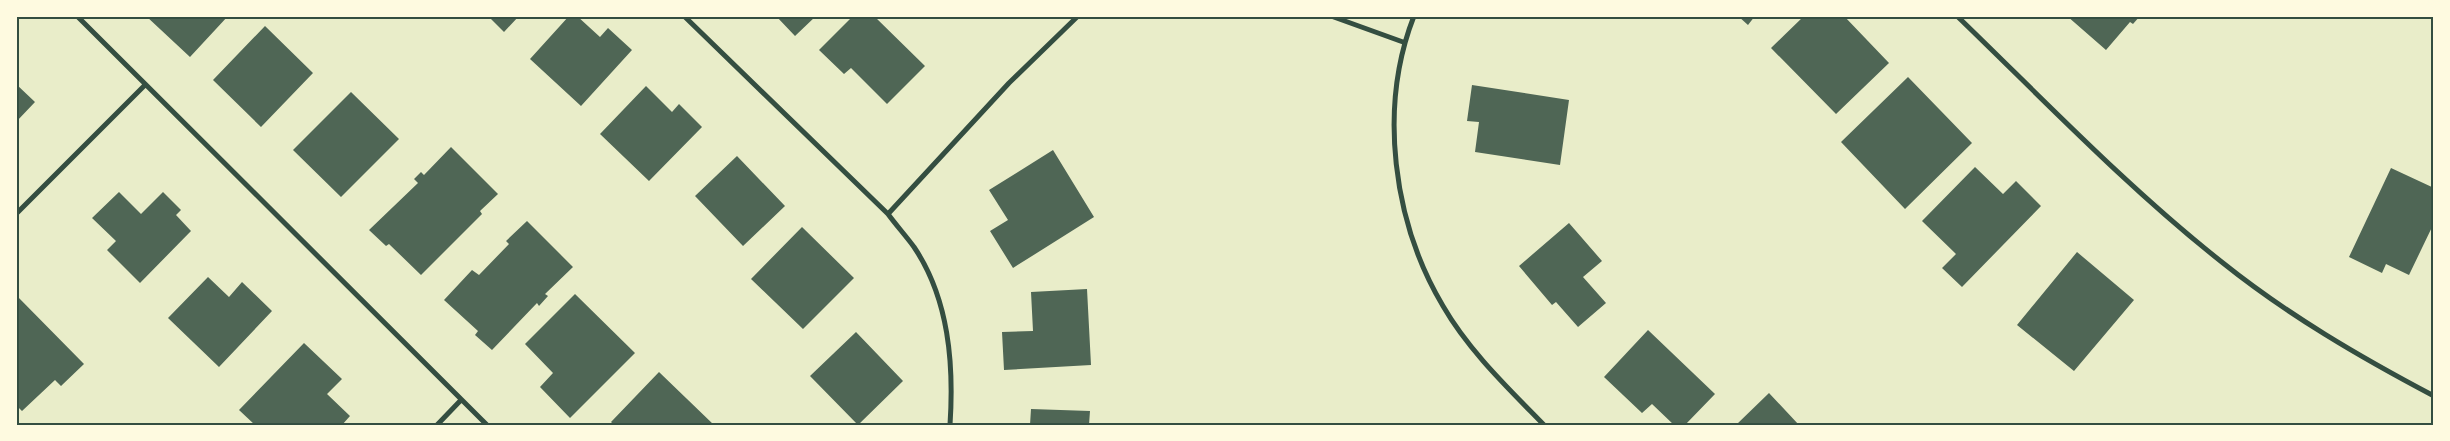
<svg xmlns="http://www.w3.org/2000/svg" width="2450" height="441" viewBox="0 0 2450 441" font-family="'Crimson Pro',serif">
	<style>
		.building { fill: #4f6655 }
		.lines { fill: none; stroke-linecap: round; stroke-linejoin: round }
		.minor { stroke: #344e41; stroke-width: 5 }
		.neatline { fill: none; stroke: #344e41; stroke-width: 2 }
	</style>
	<rect width="100%" height="100%" fill="#e9edc9"/>
	<!-- building -->
	<path class="building" d="M146,16h82l-38,41z
		M488,16h31l-15,16z
		M569,16h8l23,21 8,-9 24,22 -51,56 -51,-47z
		M776,16h40l-21,20z
		M853,16h21l51,50 -38,38 -36,-36 -7,6 -25,-24z
		M1738,16h17l-7,9z
		M1804,16h40l45,47 -53,51 -65,-66z
		M2067,16h73l-7,8 -3,-2 -24,28z
		M265,26l48,47 -52,54 -48,-47z
		M1908,77l64,66 -67,66 -64,-67z
		M16,84l19,18 -19,20z
		M1472,85l97,15 -9,65 -85,-13 4,-30 -12,-1z
		M646,86l26,26 7,-8 23,23 -53,54 -49,-47z
		M351,92l48,47 -58,58 -48,-47z
		M451,147l47,47 -18,17 2,3 -61,61 -32,-31 -3,2 -17,-16 49,-47 -4,-4 7,-7 3,3z
		M1053,150l41,67 -81,51 -23,-37 18,-11 -19,-30z
		M737,156l48,50 -42,40 -48,-50z
		M1975,167l28,27 13,-13 25,25 -79,81 -20,-19 14,-14 -34,-33z
		M2391,168l43,20v35l-25,52 -23,-11 -4,9 -33,-16z
		M119,192l22,22 22,-22 18,18 -5,5 15,16 -51,52 -33,-33 9,-9 -24,-23z
		M527,221l46,46 -28,27 3,2 -9,10 -2,-3 -45,47 -17,-15 3,-4 -34,-31 28,-30 7,5 30,-31 -3,-3z
		M1569,223l33,38 -19,16 23,26 -28,24 -22,-25 -4,3 -33,-39z
		M802,227l52,51 -51,51 -52,-50z
		M2077,252l57,48 -60,71 -57,-46z
		M208,277l21,20 13,-15 30,29 -53,56 -51,-49z
		M1087,289l4,76 -87,5 -2,-38 31,-1 -2,-39z
		M575,294l60,59 -65,65 -30,-31 13,-14 -28,-29z
		M17,296l67,68 -23,22 -6,-6 -33,31 -6,-6z
		M1648,330l67,64 -30,31h-11l-22,-21 -10,9 -38,-36z
		M856,332l47,49 -45,44 -48,-49z
		M304,343l38,36 -15,15 23,22 -8,9h-87l-16,-15z
		M659,372l55,53h-100l-3,-3z
		M1769,393l30,32h-63z
		M1031,409l59,2 -1,14h-59z"/>
	<g class="lines">
		<!-- minor -->
		<path class="minor" d="M77,16l410,409
			M684,16l204,198c8,11 18,22 26,33 35,52 40,117 36,178
			M1331,16l72,26
			M1414,16c-36,92 -21,206 29,290 26,45 65,82 101,119
			M1957,16c87,84 171,172 266,247 65,52 137,94 211,133
			M16,214l129,-129
			M888,214l121,-131 69,-67
			M437,425l24,-25"/>
	</g>
	<!-- border -->
	<rect width="2450" height="441" fill="none" stroke="#fefae0" stroke-width="35"/>
	<rect x="18" y="18" width="2414" height="406" class="neatline"/>
</svg>
